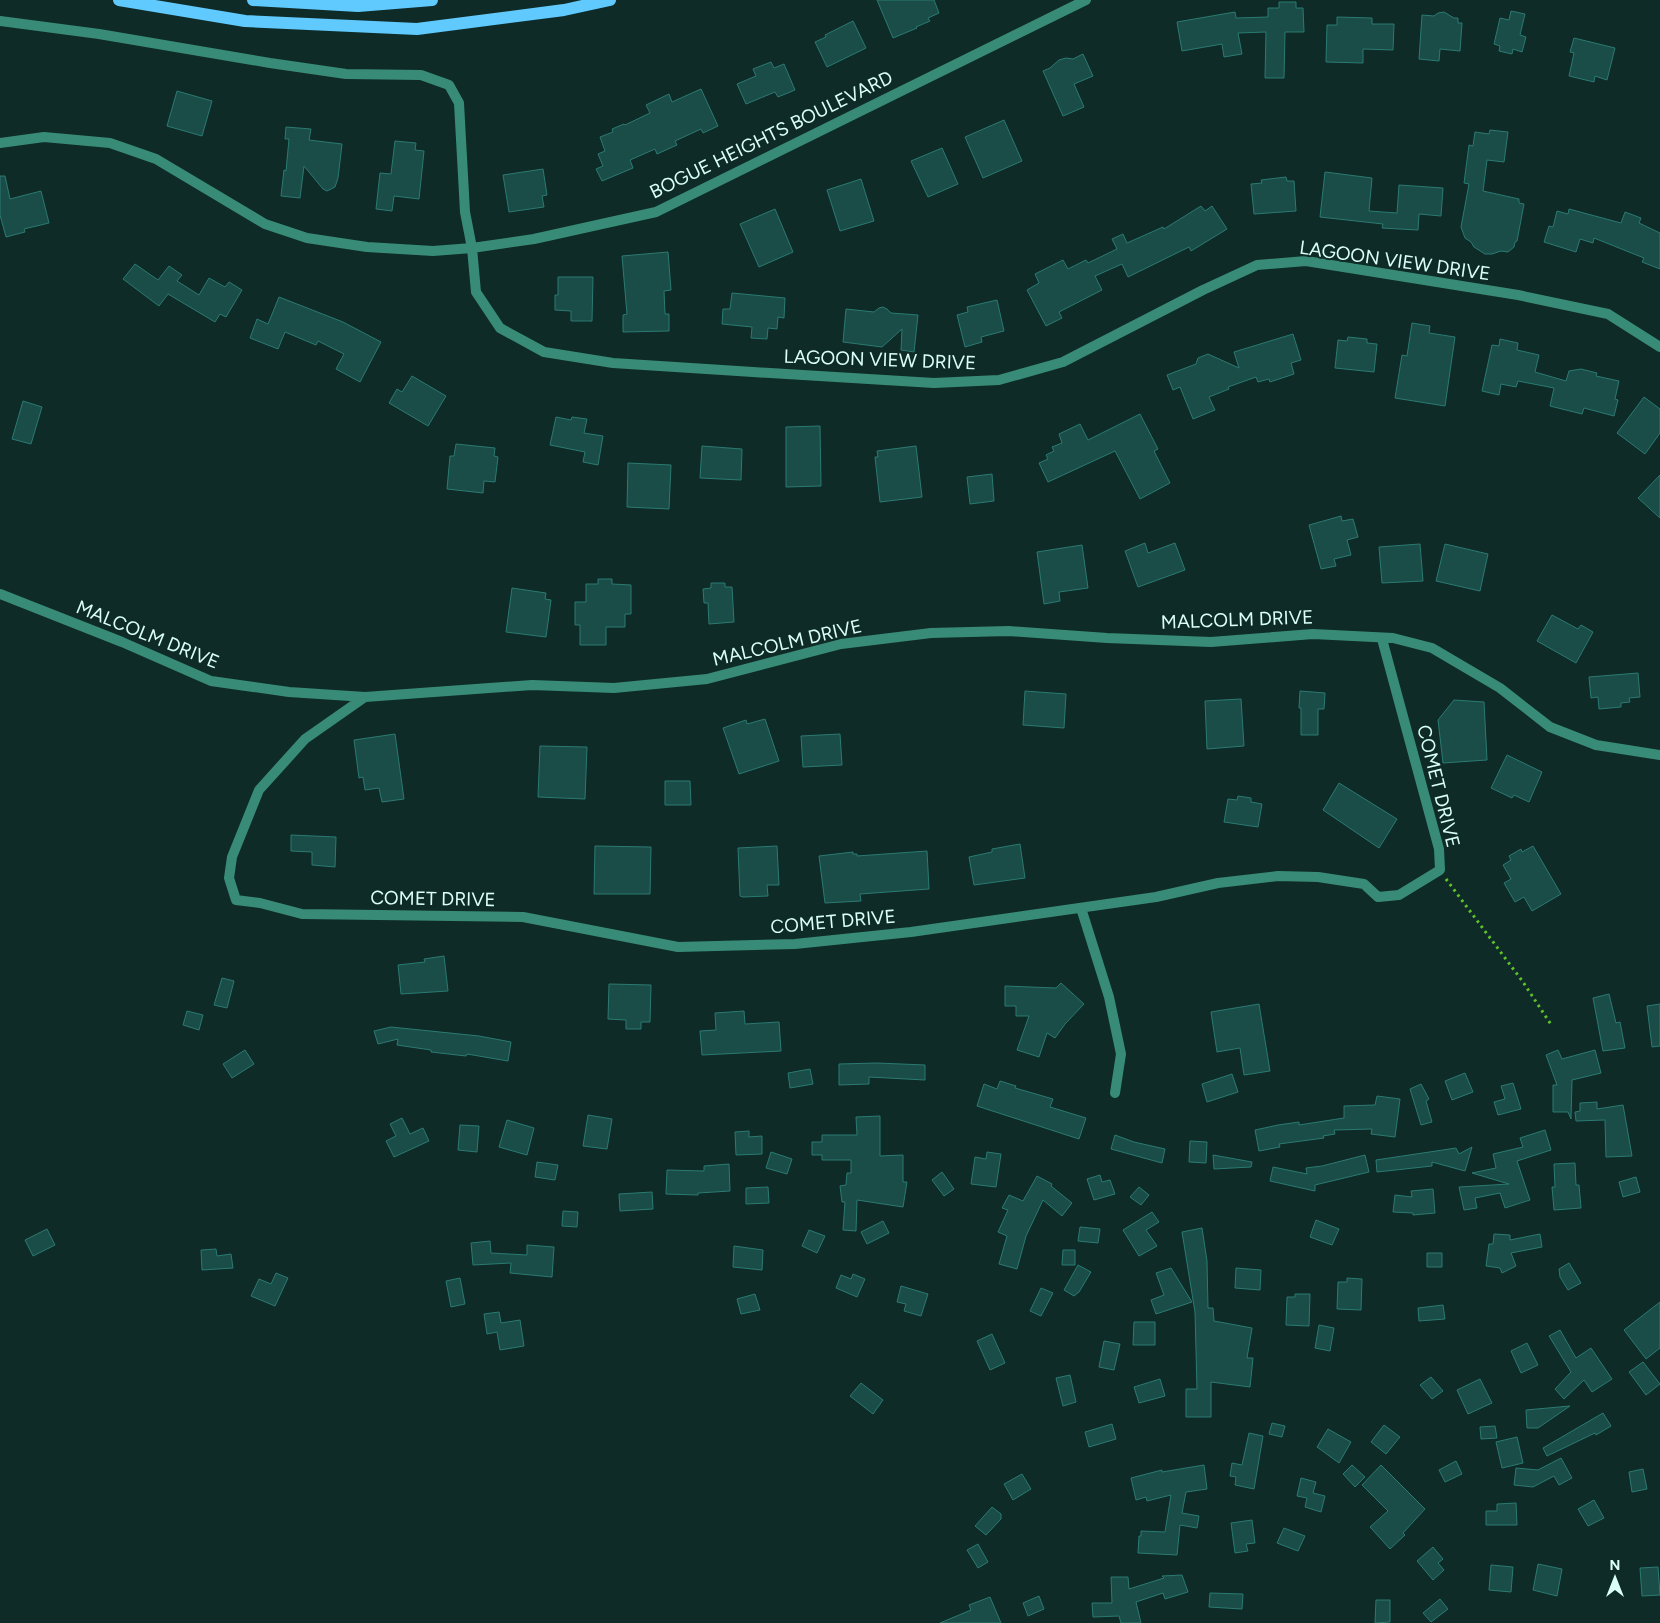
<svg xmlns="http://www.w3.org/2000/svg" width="1660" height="1623" viewBox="0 0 1660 1623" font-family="Figtree,sans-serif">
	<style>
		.building { fill: #1a4d48; stroke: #2b7a72 }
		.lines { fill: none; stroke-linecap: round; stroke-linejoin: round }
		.path { stroke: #5fc22a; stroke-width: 3; stroke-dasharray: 2.5 4; stroke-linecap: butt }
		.street { stroke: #388c77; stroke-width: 10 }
		.primary { stroke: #60caff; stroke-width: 12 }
		.labels { text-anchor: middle; stroke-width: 4; stroke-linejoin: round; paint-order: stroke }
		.street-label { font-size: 19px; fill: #d9fff8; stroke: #0f2b27 }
	</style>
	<rect width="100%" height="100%" fill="#0f2b27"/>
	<!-- building -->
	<path class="building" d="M877,0h57l5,13 -11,5 2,3 -14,6 1,1 -24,10z
		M1279,2h17v6h7l1,24h-19l-1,46h-19l1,-46 -28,1 4,21 -18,3 -2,-13 -40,7 -5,-29 58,-10 1,6 32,-1v-9h11z
		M1511,11l14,3 -5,21 6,2 -4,15 -9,-3 -1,5 -13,-3 1,-5 -6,-2 6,-26 9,2z
		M1444,12l10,6h4v5h4l-2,28 -20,-2 -1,12 -20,-2 3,-44 12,1 4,-3z
		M1337,17l35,1v6h22l-1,26 -30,-1v14l-37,-1 1,-37h10z
		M853,21l13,27 -39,19 -12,-25 11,-5 -1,-2z
		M1574,38l41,10 -8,32 -12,-4 -1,6 -25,-6 5,-23 -4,-1z
		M1083,54l10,22 -19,8 10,23 -21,9 -20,-45 7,-3 9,-8 7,-2 7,1z
		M771,62l3,6 10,-4 11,26 -17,7 -3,-5 -29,12 -9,-20 19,-8 -3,-7z
		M701,89l17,37 -15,7 -2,-4 -26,12 2,4 -20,9 -2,-5 -25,11 3,8 -31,13 -6,-12 7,-3 -5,-12 7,-3 -5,-14 13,-5 -1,-3 12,-5 1,1 25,-12 -4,-8 23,-11 3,8z
		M177,91l35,10 -10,35 -35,-10z
		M1004,120l18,41 -39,17 -18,-41z
		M286,127l25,2 -2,11 33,4 -4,34 -3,9 -8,4 -4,-2 -19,-23 -4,32 -19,-2 3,-26 2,1 3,-32h-4z
		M1490,130l18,2 -4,30 -17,-2 -4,31 36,8v4l5,1 -7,37 -2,1 -1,5 -6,5 -7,-1 -9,3h-7l-11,-7 -3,-5 -6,-4 -4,-11 8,-43 -5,-1 5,-38 4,1 2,-14 14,2z
		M395,141l21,2 -1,7 9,1 -5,48 -25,-3 -2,15 -16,-2 4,-36 11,1z
		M942,148l16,36 -30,13 -17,-36z
		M543,169l4,26 -5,1 2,11 -35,5 -6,-37z
		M1325,172l47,6 -3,33 28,2 2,-28 44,3 -2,28 -22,-2 -1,16 -36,-2 1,-4 -63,-7z
		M0,176h5l5,23 31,-8 8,32 -25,6 1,3 -19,5 -6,-22z
		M1286,177l1,4h7l2,30 -42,3 -3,-30 11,-1 -1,-3z
		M861,179l13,42 -34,10 -13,-41z
		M1201,206l4,5 7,-5 15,23 -36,22 -2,-4 -61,30 -6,-13 -27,12 7,14 -43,22 3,6 -16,8 -19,-36 12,-7 -4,-9 28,-14 5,9 18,-9 2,3 29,-14 -5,-10 11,-5 4,9 36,-16 1,2z
		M775,209l18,43 -34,15 -19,-43z
		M1569,209l52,14 4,-11 16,6 -2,5 21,10v36l-18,-7 2,-4 -50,-20 -1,5 -13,-4 -4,13 -32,-10 5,-16 4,1 4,-16 11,3z
		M668,252l3,38 -7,1 1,23h4v17l-46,1v-17l4,-1 -5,-58z
		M135,264l23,16 11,-14 13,9 -5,6 22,14 10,-17 16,9 4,-5 13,8 -16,27 -6,-3 -5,8 -47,-28 -9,12 -36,-27z
		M558,277h35l-1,44h-21v-10l-16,-1v-15h3z
		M732,293l53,5 -1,20 -6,-1 -1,12 -9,-1 -1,11 -16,-1 1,-11 -30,-3 1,-15h7z
		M279,297l64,25 38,20 -21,40 -24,-13 8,-15 -26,-13 -2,4 -31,-13 -7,17 -28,-11 7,-19 11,5z
		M997,300l7,31 -23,6 1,5 -17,5 -8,-32 11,-3 -1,-5z
		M883,307l4,2 4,4 27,2 -4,37 -13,-2 1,-21 -20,18 -39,-5 3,-33 28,3 5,-4z
		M1412,323l18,3 -1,7 26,4 -10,69 -50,-8 7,-43 5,1z
		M1293,334l8,26 -10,3 3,11 -24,8 -1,-3 -11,3 -2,-5 -28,10 1,2 -20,8 6,13 -22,9 -13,-32 -7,3 -6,-15 29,-11 2,-6 10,-4 31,14 -5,-16z
		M1348,337l19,2v4l10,1 -3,28 -39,-4 3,-28 9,1z
		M1500,339l18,4 -1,7 22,5 -4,17 31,9 3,-10 12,-2 16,4 -1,3 23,5 -4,18 3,1 -4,16 -30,-8 -2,6 -32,-8 4,-18 -36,-7 -2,6 -15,-3 -2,11 -17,-4 10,-46 7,1z
		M412,376l34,20 -18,30 -39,-23 8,-14 5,3z
		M1644,397l16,12v24l-15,21 -28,-21z
		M23,401l19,6 -11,37 -19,-5z
		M1140,414l18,35 -4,2 16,32 -30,16 -25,-48 -67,31 -9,-19 9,-4 -2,-4 8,-4 -2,-4 10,-4 -3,-9 21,-10 8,16z
		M556,417l15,3 1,-3 15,2 -3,14 19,3 -5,29 -15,-3 2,-10 -35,-7z
		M820,426l1,60 -35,1v-60z
		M456,444l39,4 -1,8 4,1 -3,25 -11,-1 -1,12 -36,-4 3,-33h4z
		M702,446l40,3 -1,31 -41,-2z
		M916,446l6,51 -42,5 -5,-45h3l-1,-6z
		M628,463l43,2 -2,44 -42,-2z
		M992,474l2,27 -24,3 -3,-27z
		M1660,475v43l-22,-20z
		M1341,516l1,5 11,-2 5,18 -11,3 4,15 -17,4 2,7 -15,3 -12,-44z
		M1145,543l3,10 27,-10 10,27 -47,17 -13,-36z
		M1420,544l3,37 -41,2 -3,-36z
		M1445,544l43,10 -8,37 -44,-10z
		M1082,545l6,43 -29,4 1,9 -16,3 -7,-52z
		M598,579h14v5l19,1v29h-6v13h-19v18h-26v-20h-5v-23h11v-18h12z
		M711,583h14v4h7l2,35 -25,2 -1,-21h-4l-1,-14 8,-1z
		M512,588l34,5 -1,6 6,1 -5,37 -40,-5z
		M1552,615l26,14 3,-4 12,7 -17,31 -39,-22z
		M1638,673l2,24 -11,1 1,4 -9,1v4l-22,2 -1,-12 -7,1 -2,-21z
		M1025,691l41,3 -2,34 -41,-3z
		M1300,691l25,2 -1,16h-6v26h-17v-27h-2z
		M1241,699l3,47 -37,3 -2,-48z
		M1454,700l30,2 3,58 -44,3 -5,-43z
		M765,719l14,42 -40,13 -16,-46 23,-8 1,4z
		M395,734l9,65 -22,3 -3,-14 -14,2 -2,-13 -4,1 -5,-38z
		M840,734l2,31 -39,2 -2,-31z
		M540,746l47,1 -2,52 -47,-2z
		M1507,755l35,17 -13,30 -15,-7 -2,3 -21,-10z
		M665,781h25l1,24h-26z
		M1339,783l58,36 -18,29 -56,-38z
		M1238,796l13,2v4l11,2 -4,23 -34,-5 4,-23 9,1z
		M291,835l45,2 -1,30 -23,-2v-13l-21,-1z
		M1020,844l5,34 -51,7 -5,-28 23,-5v-3z
		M595,846l56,1 -1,47h-56z
		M777,846l2,39h-12l1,11 -25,1 -3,-1 -2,-48z
		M1533,846l28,48 -29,17 -8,-14 -9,5 -11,-19 7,-4 -8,-14 8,-5 -2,-4 12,-7 1,3z
		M927,851l2,38 -69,5 1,7 -36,2 -6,-47 34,-4v2h4v2z
		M444,956l4,35 -47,3 -3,-29 27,-3 -1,-3z
		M222,978l12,3 -7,27 -13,-3z
		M1061,983l23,21 -19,20 -10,14 -8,-5 -8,24 -22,-7 12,-34h-13v-10h-11v-20l51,2z
		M609,984l42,1 -1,37h-9v7h-15v-9l-18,-1z
		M1609,994l7,29 4,-1 5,26 -22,3 -10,-53z
		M1259,1004l11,67 -26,4 -4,-27 -23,4 -6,-40z
		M1660,1004v42l-8,1 -5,-41z
		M187,1011l16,4 -4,15 -16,-5z
		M744,1011l1,13 34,-2 2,29 -79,4 -2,-24 16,-1 -1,-17z
		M391,1027l88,9 32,6 -3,19 -41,-7 -1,2 -35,-4v-2l-34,-5 1,-6 -20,5 -4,-13z
		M245,1050l9,14 -22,14 -9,-14z
		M1558,1050l4,9 33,-9 6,23 -29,7 -1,39 -3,-7h-15v-27h4l-11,-30z
		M877,1063l48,2v15l-56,-3v7l-30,1v-21z
		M810,1069l3,15 -23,4 -2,-15z
		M1465,1073l8,19 -21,8 -7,-19z
		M1232,1074l6,18 -31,10 -5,-18z
		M1000,1081l16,5 -1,2 38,11 -3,8 36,11 -7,21 -102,-33 7,-22 13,5z
		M1513,1083l8,26 -23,6 -4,-13 11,-3 -4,-13z
		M1421,1084l8,15 -3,2 6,21 -11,3 -11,-36z
		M1377,1096l23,3 -5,38 -24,-3 1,-5 -38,1 1,4 -12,2 1,2 -45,6 1,3 -21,4 -4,-21 23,-5 21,-3v3l45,-7v-12l31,-1z
		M1597,1102v7l26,-4 9,51 -26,1 -1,-37 -29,1 -1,-9 5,-1v-8z
		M588,1115l24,4 -5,30 -24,-3z
		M880,1116v40l23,-1v27h4l-4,25 -46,-7 -1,31 -13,-1 2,-28h-3l-2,-16 6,-1 1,-12h4v-13h-29v-5h-10v-13h10v-7h35l-1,-18z
		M402,1118l8,16 13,-6 6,13 -35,16 -8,-16 10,-5 -6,-12z
		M507,1120l27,8 -7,27 -28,-8z
		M460,1125l19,1 -2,26 -19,-2z
		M1545,1130l6,20 -34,11 13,39 -25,8 -5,-15 -25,5 2,10 -13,2 -5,-23 50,-3 -37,-11 24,-5 -3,-14 30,-7 -3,-9z
		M749,1131v6l13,-1v18l-26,1 -1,-23z
		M1115,1135l19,7 31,7 -3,14 -51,-14z
		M1190,1141l17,1 -1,21 -17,-1z
		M1472,1147l-7,24 -33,-9v4l-55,6 -1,-12 80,-12 3,6z
		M771,1152l21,7 -5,15 -21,-6z
		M987,1152l14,2 -5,33 -25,-3 4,-27 11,2z
		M1213,1155l39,7 -1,5 -37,2z
		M1365,1155l4,17 -54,13v6l-45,-10 3,-14 34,7 -1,-6 16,-2z
		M537,1162l21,3 -3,15 -20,-3z
		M1575,1163l1,22h3l2,23 -27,2 -2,-23h3l-1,-23z
		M729,1164l1,27 -32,2v2l-32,-1 1,-24 37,1v-5z
		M942,1172l12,17 -10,7 -12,-16z
		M1100,1175l2,7 8,-2 5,14 -21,6 -7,-21z
		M1037,1176l15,8 -1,2 21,17 -10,13 -19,-16 -17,36 -9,33 -18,-5 8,-28 -9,-4 10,-22 -6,-2 7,-13 14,6z
		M1636,1177l4,15 -17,5 -4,-15z
		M768,1187l1,16 -23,1v-16z
		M1139,1187l10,8 -8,10 -11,-8z
		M1433,1189l2,24 -22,2v-2l-20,-1 2,-17 17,2 -1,-6z
		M652,1192l1,17 -33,2 -1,-17z
		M563,1211l15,1 -1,15 -15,-1z
		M1152,1212l7,10 -13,8 11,16 -18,10 -16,-26z
		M1316,1220l23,9 -7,16 -22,-8z
		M883,1221l6,12 -22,11 -6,-12z
		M1080,1227l20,2 -2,14 -20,-2z
		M1202,1228l5,33 1,47h5l1,13 38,7 -5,30h6l-3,29 -39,-5v35h-25v-28h11l-2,-77 -13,-80z
		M47,1229l8,16 -22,11 -8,-16z
		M809,1230l16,6 -8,17 -15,-7z
		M1494,1234l16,1v5l30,-6 2,13 -31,6 5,13 -14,7 -2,-5 -14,-2 3,-22h4z
		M490,1241l1,12 36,2v-10l27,2 -2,30 -42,-4 1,-10 -38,2 -2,-22z
		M734,1246l29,4 -1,20 -29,-3z
		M216,1249l1,7 14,-2 2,14 -31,2 -1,-20z
		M1063,1250h12v15h-13z
		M1427,1253h15v14h-15z
		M1569,1263l12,20 -13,7 -8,-13 -1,-8z
		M1078,1265l13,7 -12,20 -5,4 -10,-6z
		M1171,1268l21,34 -36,12 -5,-14 13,-5 -8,-22z
		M1236,1268l25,2 -1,20 -25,-2z
		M276,1273l12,5 -13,28 -24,-10 8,-17 12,5z
		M853,1274l12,5 -8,18 -21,-9 5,-13 10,4z
		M460,1278l5,26 -14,3 -5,-26z
		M1347,1278l15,1 -1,31 -24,-1 1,-27h9z
		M901,1286l27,8 -7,22 -17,-5 2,-7 -9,-2z
		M1041,1288l12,5 -12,23 -11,-5z
		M755,1294l5,16 -19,4 -4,-15z
		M1295,1294h15l-1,32 -23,-1 1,-28h8z
		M1660,1302v46l-14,11 -22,-29z
		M1443,1305l2,14 -26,2 -1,-13z
		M499,1312l2,11 19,-3 4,26 -24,4 -3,-18 -10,2 -3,-20z
		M1134,1322h21v23h-22z
		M1319,1325l15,3 -4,23 -15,-3z
		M1560,1330l16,28 15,-10 21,31 -20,13 -8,-12 -20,19 -9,-10 16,-17 -22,-36z
		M992,1334l13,29 -15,7 -13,-29z
		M1104,1341l16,3 -6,26 -15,-3z
		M1527,1343l11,22 -17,8 -10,-22z
		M1643,1362l17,22 -14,11 -17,-23z
		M1070,1375l6,27 -13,4 -7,-28z
		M1431,1377l12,14 -11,8 -12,-14z
		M1160,1379l5,17 -26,7 -5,-16z
		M1480,1379l12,24 -24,11 -11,-24z
		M861,1383l22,17 -10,14 -23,-18z
		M1570,1406l-32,22h-11l-1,-18z
		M1603,1413l8,13 -15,9 -1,-2 -48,23 -4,-8z
		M1272,1423l13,3 -3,11 -13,-3z
		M1112,1424l4,15 -27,8 -4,-15z
		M1384,1425l16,12 -14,17 -15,-12z
		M1495,1426l2,12 -16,1 -1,-12z
		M1328,1429l23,13 -12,21 -22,-16z
		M1249,1433l14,3 -9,53 -19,-4 1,-8 -6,-1 2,-13 10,2z
		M1517,1437l6,26 -21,5 -6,-26z
		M1561,1458l11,20 -13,7 -5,-9 -21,11 -19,-2 2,-17 22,2z
		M1456,1461l6,13 -17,8 -6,-12z
		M1204,1465l3,24 -21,3 -4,21 17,3 -2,12 -17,-3 -3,30 -39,-2 1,-17h2v-5l24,1 6,-37 -24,6 -1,-4 -10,3 -5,-22 31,-8v2z
		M1352,1465l13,12 -10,10 -12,-13z
		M1381,1465l44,44 -22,24 2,2 -15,14 -20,-22 18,-16 -26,-26z
		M1643,1469l4,20 -15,3 -3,-20z
		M1022,1474l9,15 -18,11 -9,-16z
		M1301,1478l15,4 -3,11 12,3 -4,16 -16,-5 2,-9 -10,-2z
		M1594,1500l10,18 -16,8 -10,-17z
		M1516,1503l1,22h-31v-14h11v-7z
		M992,1507l9,7v5l-15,16 -11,-9z
		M1252,1520l3,23 -9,1 2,7 -13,2 -4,-30z
		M1284,1528l21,8 -7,15 -21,-8z
		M978,1544l10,18 -10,6 -11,-18z
		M1433,1547l10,12 -5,4 6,7 -11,10 -16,-19z
		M1538,1564l24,5 -5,27 -24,-6z
		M1491,1565l22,2 -2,25 -22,-2z
		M1658,1567l2,28 -18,1 -2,-28z
		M1182,1575l6,17 -23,7 -2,-6 -27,9 5,21h-20l-2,-7 -26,1 -1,-14h20l-1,-26h17l1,12 35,-11 -2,-2z
		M1210,1593l33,1 -1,15 -33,-2z
		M1039,1596l5,13 -16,7 -5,-13z
		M990,1597l11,26h-61l31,-13 -2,-5z
		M1440,1599l8,10 -17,13 -8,-9z
		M1376,1600h14v22l-15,1z"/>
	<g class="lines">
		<!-- path -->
		<path class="path" d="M1446,879l77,103 29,44"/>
		<!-- street -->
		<path class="street" d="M0,21l99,13 171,29 76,11 75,1 28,10 10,18 6,109 7,36 4,44 24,36 44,24 69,11 140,9 181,11 65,-3 64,-18 140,-72 54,-25 49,-4 212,34 90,19 52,33
			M0,143l44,-6 66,6 46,16 109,65 42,14 60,9 66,4 39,-3 62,-9 122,-27 430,-212
			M0,594l122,48 89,39 78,11 76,5 167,-12 82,3 93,-9 134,-35 90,-11 78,-2 98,7 104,4 102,-8 80,4 39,10 68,40 50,39 46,18 64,10
			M365,697l-60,42 -46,51 -27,67 -3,21 7,22 24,3 42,11 221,3 155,30 117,-3 116,-12 245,-35 62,-14 60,-7 40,1 46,7 14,13 21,-2 41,-25 -1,-21 -57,-210
			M1081,908l28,89 12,57 -6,39"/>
		<!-- primary -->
		<path class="primary" d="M119,0l126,21 172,8 147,-19 46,-10
			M253,0l105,6 74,-6"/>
	</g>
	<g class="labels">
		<!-- street labels -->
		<g class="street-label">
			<text transform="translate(771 134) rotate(-26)" y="7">BOGUE HEIGHTS BOULEVARD</text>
			<text transform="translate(1395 260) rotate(8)" y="7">LAGOON VIEW DRIVE</text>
			<text transform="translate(880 359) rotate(2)" y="7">LAGOON VIEW DRIVE</text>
			<text transform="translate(1237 619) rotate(-2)" y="7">MALCOLM DRIVE</text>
			<text transform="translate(148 634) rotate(22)" y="7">MALCOLM DRIVE</text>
			<text transform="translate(787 642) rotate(-13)" y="7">MALCOLM DRIVE</text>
			<text transform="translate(1439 786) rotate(76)" y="7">COMET DRIVE</text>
			<text transform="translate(433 898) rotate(1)" y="7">COMET DRIVE</text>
			<text transform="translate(833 921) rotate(-5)" y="7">COMET DRIVE</text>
		</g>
	</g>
	<!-- north arrow -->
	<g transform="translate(1615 1578)" stroke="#0f2b27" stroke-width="4" paint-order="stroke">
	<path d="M0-4L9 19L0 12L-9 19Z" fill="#d9fff8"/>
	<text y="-8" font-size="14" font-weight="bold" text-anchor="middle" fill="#d9fff8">N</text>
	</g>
</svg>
